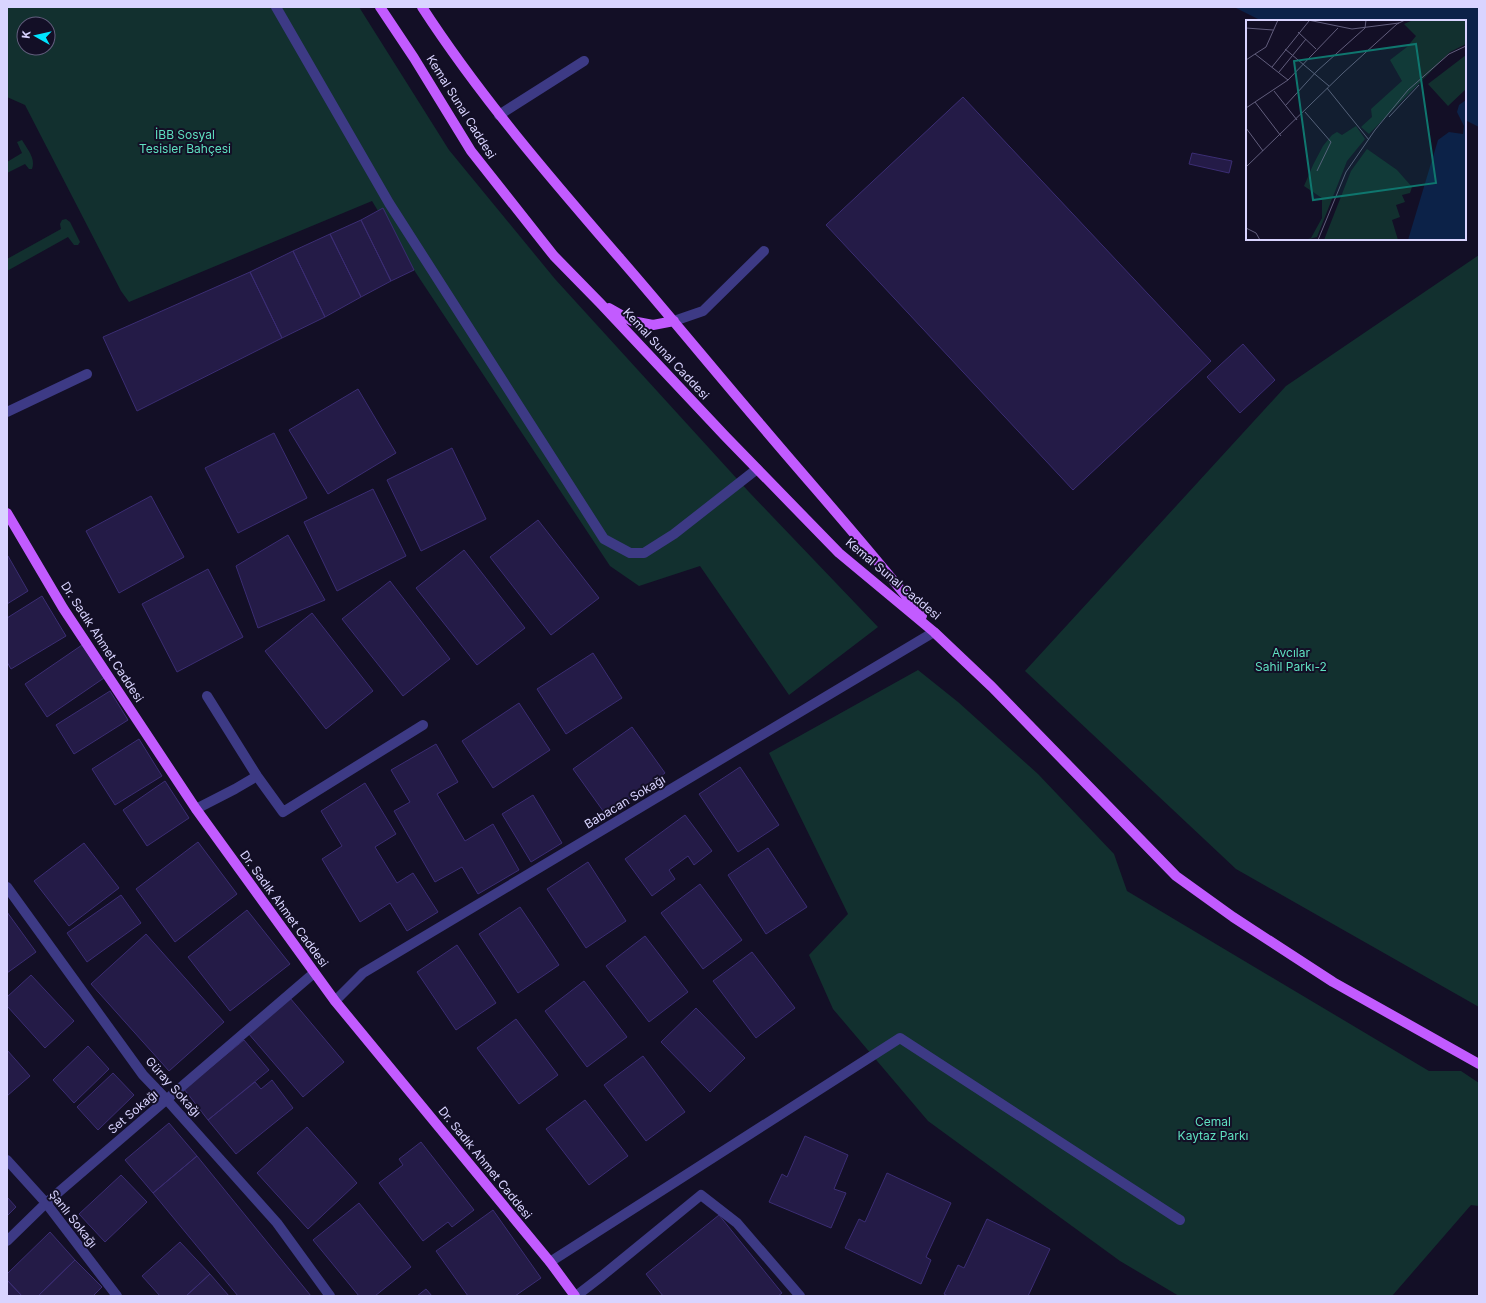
<svg xmlns="http://www.w3.org/2000/svg" width="1486" height="1303" viewBox="0 0 1486 1303" font-family="Inter,sans-serif">
	<style>
		.green { fill: #12302f; fill-rule: evenodd }
		.water { fill: #0c2248 }
		.building { fill: #241b47; stroke: #3b2d73 }
		.lines { fill: none; stroke-linecap: round; stroke-linejoin: round }
		.service { stroke: #3d3a85; stroke-width: 10 }
		.pedestrian { stroke: #3d3a85; stroke-width: 10 }
		.minor { stroke: #3d3a85; stroke-width: 10 }
		.primary { stroke: #c25bff; stroke-width: 10 }
		.labels { text-anchor: middle; stroke-width: 4; stroke-linejoin: round; paint-order: stroke }
		.street-label { font-size: 12px; fill: #d9d4ff; stroke: #130f26 }
		.park-label { font-size: 12px; fill: #5fe0c0; stroke: #130f26 }
		.inset-road { fill: none; stroke: #625e7d; stroke-width: 1 }
		.view { fill: #0f766e; fill-opacity: 0.15; stroke: #0f766e; stroke-width: 2 }
		.inset-edge { fill: none; stroke: #d9d4ff; stroke-width: 2 }
	</style>
	<rect width="100%" height="100%" fill="#130f26"/>
	<!-- green -->
	<path class="green" d="M7,7h352l90,143 106,129 194,213 129,135 -89,68 -89,-129 -61,20 -29,-20 -196,-296 -42,-69 -243,101 -8,-11 -96,-186 -18,-8zM24,24h24v24h-24z
		M22,140c5,9 14,18 10,29h-3l-4,-5 -18,9v-11l15,-9 -5,-11z
		M66,219l4,3 10,20 -2,3h-4l-6,-8 -61,34v-12l54,-30 -1,-5 2,-4z
		M1479,255v752l-243,-138 -211,-198 261,-285z
		M918,670l40,32 80,72 76,80 13,37 302,180h32l18,12v123l-8,-1 -79,91h-213l-59,-35 -192,-140 -95,-112 -24,-54 39,-41 -79,-161z"/>
	<!-- water -->
	<path class="water" d="M1234,7h245v120l-14,-7v-99h-203z"/>
	<!-- building -->
	<path class="building" d="M963,97l248,264 -138,129 -247,-265z
		M1192,153l40,8 -3,12 -40,-9z
		M383,208l31,62 -23,11 -30,-61z
		M361,220l30,61 -30,16 -31,-63z
		M330,234l31,63 -36,20 -32,-66z
		M293,251l32,66 -43,21 -32,-66z
		M250,272l32,66 -145,73 -34,-74z
		M1243,344l32,36 -35,33 -33,-36z
		M358,389l38,64 -68,41 -39,-64z
		M274,433l33,65 -69,35 -33,-65z
		M452,448l34,71 -65,32 -34,-71z
		M373,489l33,67 -69,35 -33,-69z
		M151,496l33,61 -65,36 -33,-62z
		M538,520l61,78 -48,37 -61,-78z
		M288,535l37,65 -67,28 -22,-62z
		M464,550l61,78 -48,37 -61,-77z
		M8,556l20,35 -21,13v-47z
		M208,569l35,68 -66,35 -35,-68z
		M390,581l60,78 -47,37 -61,-77z
		M42,596l24,40 -55,33 -4,-7v-44z
		M312,613l61,78 -47,38 -61,-78z
		M82,645l22,33 -57,39 -22,-33z
		M593,653l29,45 -56,36 -29,-45z
		M110,691l18,29 -54,34 -18,-29z
		M519,703l31,47 -57,38 -31,-47z
		M632,727l33,46 -59,42 -33,-46z
		M139,739l23,37 -47,29 -23,-36z
		M436,744l22,38 -21,12 28,47 28,-17 26,46 -41,24 -16,-27 -27,15 -41,-71 16,-9 -19,-32z
		M740,767l39,58 -41,27 -39,-58z
		M165,781l24,37 -42,28 -24,-36z
		M365,783l31,51 -21,13 22,36 16,-10 25,39 -31,19 -17,-28 -30,19 -38,-63 20,-13 -21,-35z
		M533,795l29,48 -31,19 -29,-48z
		M685,815l27,36 -18,14 -6,-9 -19,14 6,9 -23,17 -27,-37z
		M198,842l39,52 -62,48 -39,-53z
		M84,843l35,45 -50,38 -35,-45z
		M768,848l39,59 -41,27 -38,-59z
		M588,862l38,59 -40,27 -39,-59z
		M700,884l42,56 -39,29 -42,-56z
		M121,895l20,28 -54,39 -20,-29z
		M520,907l39,58 -41,28 -39,-59z
		M247,910l43,54 -60,47 -42,-54z
		M7,912l29,40 -29,21z
		M146,934l78,88 -55,49 -78,-87z
		M645,936l43,56 -39,30 -43,-56z
		M457,945l39,58 -40,27 -39,-58z
		M752,952l43,56 -39,30 -43,-57z
		M31,975l43,46 -29,27 -38,-42v-9z
		M584,981l43,56 -40,30 -42,-56z
		M290,998l54,64 -41,35 -55,-64z
		M696,1008l49,50 -35,34 -49,-50z
		M516,1019l42,56 -39,29 -42,-56z
		M244,1040l25,30 -61,50 -24,-31z
		M88,1046l21,23 -35,34 -21,-23z
		M7,1050l23,26 -23,20z
		M643,1056l42,56 -39,29 -42,-56z
		M113,1073l21,22 -36,35 -21,-23z
		M272,1080l21,28 -57,46 -28,-34 47,-38 6,7z
		M585,1100l43,56 -39,29 -43,-56z
		M169,1123l28,33 -44,37 -28,-33z
		M307,1127l50,56 -49,46 -51,-56z
		M805,1136l43,19 -14,34 12,4 -15,35 -62,-26 13,-28 5,3z
		M421,1142l53,68 -22,17 -4,-5 -25,19 -44,-58 24,-18 -4,-6z
		M197,1156l114,140h-73l-85,-103z
		M887,1173l64,30 -25,54 5,3 -10,24 -76,-36 14,-29 6,3z
		M121,1175l26,27 -42,40 -26,-28z
		M7,1197l9,10 -9,9z
		M359,1203l52,64 -36,29h-16l-46,-56z
		M493,1210l48,68 -26,18h-47l-32,-45z
		M719,1215l63,78 -4,3h-115l-17,-22z
		M987,1219l63,30 -22,47h-80l-4,-2 14,-29 6,3z
		M50,1232l25,28 -37,36h-16l-15,-16v-6z
		M180,1242l30,32 -24,22h-26l-18,-20z
		M75,1260l27,27 -9,9h-55z
		M210,1274l19,22h-43z
		M7,1280l15,16h-15z
		M426,1289l6,7h-15z"/>
	<g class="lines">
		<!-- service -->
		<path class="service" d="M499,115l85,-54
			M674,321l29,-10 61,-60
			M7,412l80,-38
			M207,696l50,80 26,36 140,-87
			M196,809l39,-20 22,-13
			M576,1296l26,-20 99,-81 36,28 63,73"/>
		<!-- pedestrian -->
		<path class="pedestrian" d="M276,7l113,196 215,336 26,14h14l30,-19 83,-65"/>
		<!-- minor -->
		<path class="minor" d="M7,887l136,188 24,25 110,123 53,73
			M335,1001l28,-28 571,-341
			M7,1160l39,43 71,93
			M7,1241l39,-38 268,-230
			M550,1262l350,-224 280,182"/>
		<!-- primary -->
		<path class="primary" d="M380,7l34,51 57,93 83,105 46,47 126,134 113,116 95,79 58,55 184,189 57,41 100,65 146,82
			M422,7c63,97 139,183 214,270 42,49 83,99 125,148 54,64 110,126 161,191
			M609,308l23,13 21,4 21,-4
			M7,513l56,95 133,201 139,192 215,261 25,34"/>
	</g>
	<g class="labels">
		<!-- street labels -->
		<g class="street-label">
			<text transform="translate(461 107) rotate(58)" y="4">Kemal Sunal Caddesi</text>
			<text transform="translate(666 354) rotate(47)" y="4">Kemal Sunal Caddesi</text>
			<text transform="translate(893 579) rotate(40)" y="4">Kemal Sunal Caddesi</text>
			<text transform="translate(102 642) rotate(57)" y="4">Dr. Sadık Ahmet Caddesi</text>
			<text transform="translate(625 802) rotate(-31)" y="4">Babacan Sokağı</text>
			<text transform="translate(284 909) rotate(54)" y="4">Dr. Sadık Ahmet Caddesi</text>
			<text transform="translate(173 1087) rotate(48)" y="4">Güray Sokağı</text>
			<text transform="translate(133 1112) rotate(-40)" y="4">Set Sokağı</text>
			<text transform="translate(485 1163) rotate(51)" y="4">Dr. Sadık Ahmet Caddesi</text>
			<text transform="translate(73 1219) rotate(52)" y="4">Şanlı Sokağı</text>
		</g>
		<!-- park labels -->
		<g class="park-label">
			<text x="185" y="139">İBB Sosyal<tspan x="185" dy="14">Tesisler Bahçesi</tspan></text>
			<text x="1291" y="657">Avcılar<tspan x="1291" dy="14">Sahil Parkı-2</tspan></text>
			<text x="1213" y="1126">Cemal<tspan x="1213" dy="14">Kaytaz Parkı</tspan></text>
		</g>
	</g>
	<!-- overview -->
	<g transform="translate(1246 20)">
		<rect width="220" height="220" fill="#130f26"/>
		<path d="M167,0h53v24l-16,8 -81,82 -8,-7 11,-10 -1,-8 31,-28 -12,-21 17,-13 9,-11 -12,-12zM220,35v34l-18,17 -20,-22zM110,106l9,13 -18,22 -30,76 -12,3 6,-2 11,-20v-20l-18,-12 9,-21 10,-19 9,-11 5,-3 5,3zM121,129l30,21 15,17 -2,6 -8,2 3,7 -9,3 4,12 -8,3 6,20h-74l27,-69z" fill="#12302f"/>
		<path d="M220,80v140h-58l30,-100 11,-8 14,2 1,-8 -7,-14 2,-7z" fill="#0c2248"/>
		<path class="inset-road" d="M62,0l44,9 47,-6M0,8l27,2M52,12l18,17M39,29l44,37M9,34l11,-7 12,-27M0,40l9,-6 33,26M26,47l37,-46M33,52l27,-33M81,68l42,52M28,71l23,29M9,82l26,34M39,86l32,-35 48,-43 1,-8M0,88l42,-28 50,-52M59,92l26,30 -14,29M143,97l30,-32M0,108l17,23M0,147l97,-94 54,-49 8,-4M0,208l10,5 4,7M72,220l28,-68 29,-42 33,-40 41,-36 17,-8"/>
		<path class="view" d="M170,24l20,139 -123,17 -19,-139z"/>
		<rect width="220" height="220" class="inset-edge"/>
	</g>
	<!-- border -->
	<rect width="1486" height="1303" fill="none" stroke="#d9d4ff" stroke-width="16"/>
	<!-- north arrow -->
	<g transform="translate(36 36) rotate(278)"><circle r="19" fill="#130f26" stroke="#625e7d"/>
	<path d="M0-3L7 15L0 10L-7 15Z" fill="#00e5ff"/>
	<text y="-6" font-size="11" font-weight="bold" text-anchor="middle" fill="#d9d4ff">K</text>
	</g>
</svg>
